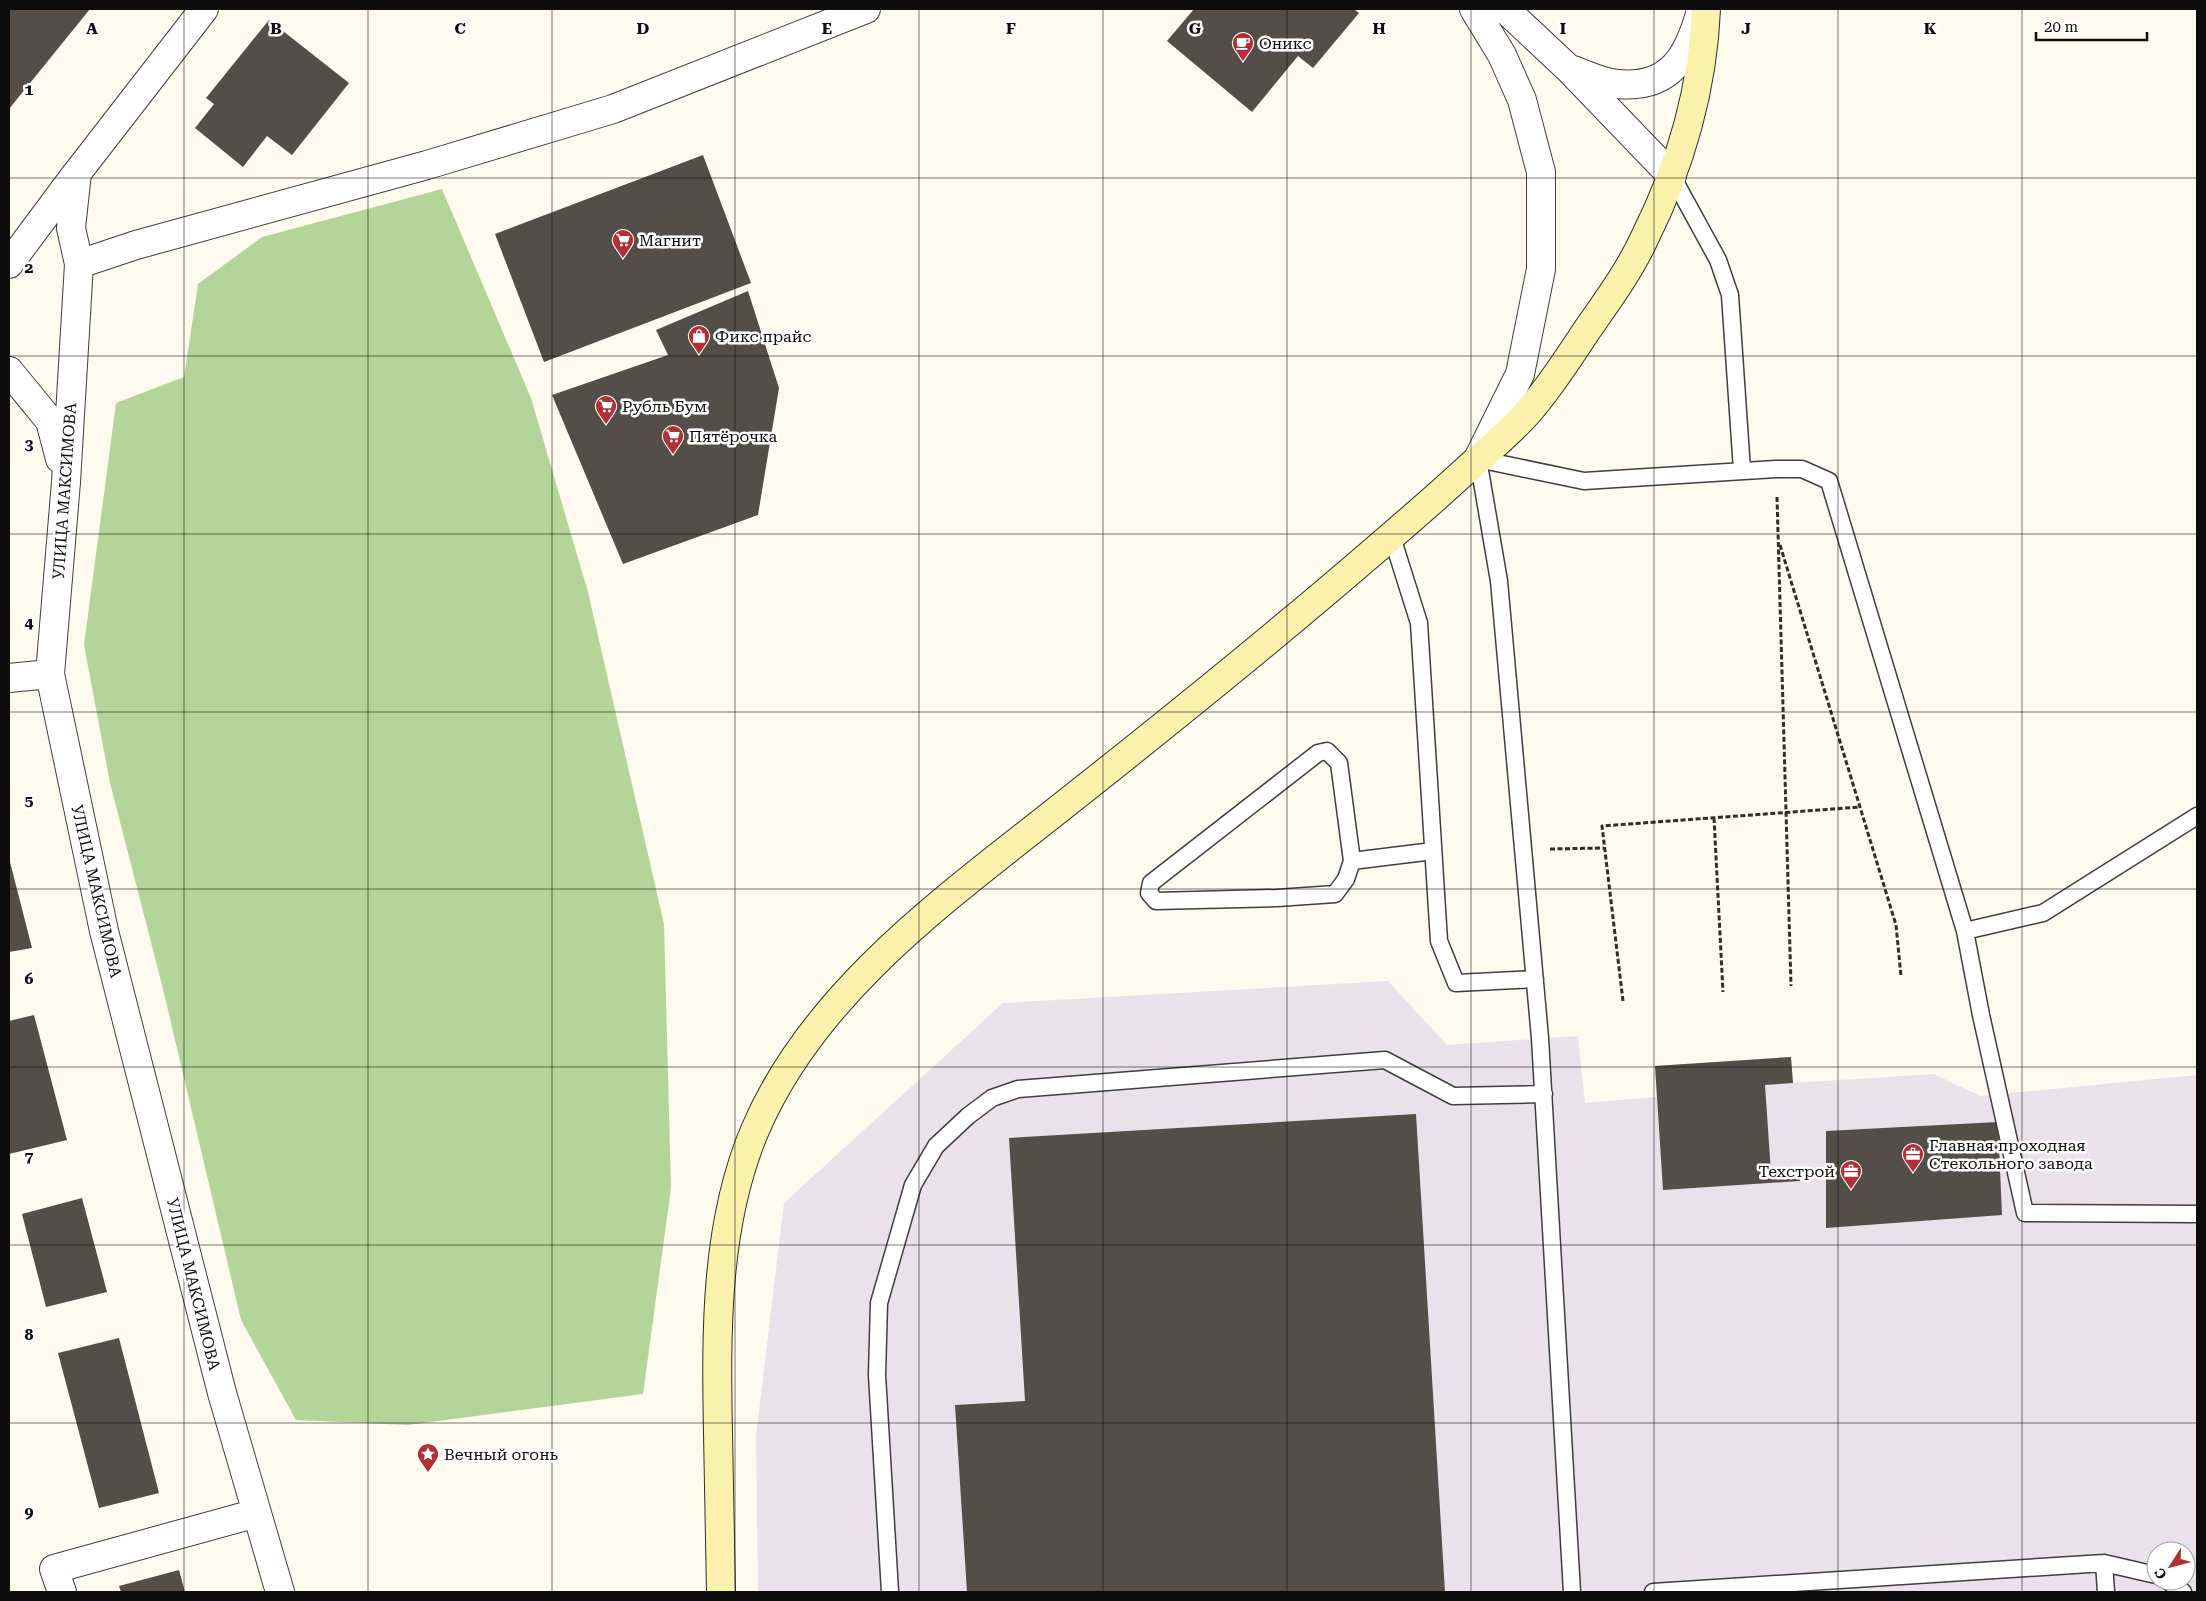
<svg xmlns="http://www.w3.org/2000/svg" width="2206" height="1601" viewBox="0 0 2206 1601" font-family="'Roboto Serif',serif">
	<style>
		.industrial { fill: #eae1eb; fill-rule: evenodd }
		.forest { fill: #b4d59a }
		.building { fill: #544e49 }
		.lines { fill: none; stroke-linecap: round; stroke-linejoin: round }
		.service-casing { stroke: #3f3f3f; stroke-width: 19 }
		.minor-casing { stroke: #3f3f3f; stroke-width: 30 }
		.tertiary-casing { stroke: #3f3f3f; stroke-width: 30 }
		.secondary-casing { stroke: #2e2e2e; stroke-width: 30 }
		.path { stroke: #2e2e2e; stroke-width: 3; stroke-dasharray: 5 2.5; stroke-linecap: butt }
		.service { stroke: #fff; stroke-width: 16 }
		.minor { stroke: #fff; stroke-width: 28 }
		.tertiary { stroke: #fff; stroke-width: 28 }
		.secondary { stroke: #f9f1ac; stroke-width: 28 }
		.grid { fill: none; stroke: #0c0c0c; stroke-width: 1; stroke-opacity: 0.55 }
		.labels { text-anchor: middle; stroke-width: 5; stroke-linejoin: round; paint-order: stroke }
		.poi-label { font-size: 16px; fill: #0c0c0c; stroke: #fff; text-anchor: start }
		.street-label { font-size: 16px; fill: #0c0c0c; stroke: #fff }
		.grid-label { font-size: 16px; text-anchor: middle; font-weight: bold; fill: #0c0c0c; stroke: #fff; stroke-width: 5; stroke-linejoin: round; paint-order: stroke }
	</style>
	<rect width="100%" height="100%" fill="#fefaed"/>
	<!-- industrial -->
	<path class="industrial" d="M1388,981l59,64 131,-9 7,67 71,-6 -1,-31 136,-9 2,26 141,-9 46,22 217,-21v517h-1439l-2,-156 28,-233 219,-200zM2156,1551h30v30h-30z"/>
	<!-- forest -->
	<path class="forest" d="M442,189l89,209 57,194 76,332 7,264 -28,206 -235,31 -112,-5 -55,-100 -78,-331 -53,-206 -26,-138 32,-242 68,-26 14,-93 64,-47z"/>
	<!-- building -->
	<path class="building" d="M9,9h81l-81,100z
		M1194,9h160l5,4 -46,55 -15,-12 -46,56 -85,-71z
		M269,20l80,63 -57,72 -25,-19 -24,31 -48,-39 19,-24 -8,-6z
		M703,155l48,128 -207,79 -49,-128z
		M748,291l31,97 -21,127 -135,49 -71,-169 116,-40 -12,-25z
		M9,858l23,90 -23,4z
		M34,1015l33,125 -58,14v-133z
		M1791,1057l2,26 -28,2 6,88 28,-2 1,10 -137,9 -8,-124z
		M1416,1114l29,478h-478l-12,-187 70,-4 -16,-263z
		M1998,1122l4,93 -176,13v-97z
		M82,1198l25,94 -61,15 -24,-93z
		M119,1338l40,155 -60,15 -41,-155z
		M179,1570l6,22h-64l-2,-6z"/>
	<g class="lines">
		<!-- service casing -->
		<g class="service-casing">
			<path id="service" d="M1672,176l46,84 12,35 12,175
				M1392,537l27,86 20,318 17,42 79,-4
				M1327,751l12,12 13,98 -6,18 -11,15 -58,4 -121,3 -7,-8 2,-10 167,-130z
				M1352,861l81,-10
				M1965,931l78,-18 154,-97
				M2104,1563l2,29
				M2168,1581l15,11
				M890,1592l-13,-217 2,-72 34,-118 23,-39 32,-30 24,-18 26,-9 367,-29 68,36 91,-2
				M1572,1592l-32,-554 -41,-457 -21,-122 106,22 192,-12h26l27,12 136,450 16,84 44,198 172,1
				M1653,1592l451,-29 52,12"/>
		</g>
		<!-- minor casing -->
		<g class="minor-casing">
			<path id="minor" d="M204,9l-127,164 -6,55 8,36 -13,218 -16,192 54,257 118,462 58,199
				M9,264l67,-90
				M79,264l57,-19 291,-80 186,-56 253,-100
				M9,371l41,50 10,38
				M9,678l41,-4
				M62,1592l-8,-23 203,-56"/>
		</g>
		<!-- tertiary casing -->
		<g class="tertiary-casing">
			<path id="tertiary" d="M1474,9l28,46 20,45 19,72v97l-21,105 -42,85
				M1505,9l65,61 102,106
				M1573,70c14,5 30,13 45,14 53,5 71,-29 83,-74"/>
		</g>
		<!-- secondary casing -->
		<g class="secondary-casing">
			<path id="secondary" d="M721,1592c-1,-53 -2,-106 -3,-159 -2,-101 -3,-209 37,-303 55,-129 174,-219 281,-303 112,-88 223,-177 331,-270 33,-28 65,-56 97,-85 22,-20 46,-39 65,-61 22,-25 40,-54 58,-81 21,-30 43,-60 58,-93 35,-70 58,-149 61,-228"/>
		</g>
		<!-- path -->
		<path class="path" d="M1777,497l14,489
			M1780,545l116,380 5,51
			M1714,818l9,174
			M1550,849l54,-1
			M1623,1001l-21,-175 258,-19"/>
		<!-- service -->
		<use href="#service" class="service"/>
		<!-- minor -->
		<use href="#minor" class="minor"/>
		<!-- tertiary -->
		<use href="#tertiary" class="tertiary"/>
		<!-- secondary -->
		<use href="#secondary" class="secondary"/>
	</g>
	<!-- grid -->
	<path class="grid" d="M184,9v1583M368,9v1583M552,9v1583M735,9v1583M919,9v1583M1103,9v1583M1287,9v1583M1471,9v1583M1654,9v1583M1838,9v1583M2022,9v1583M9,178h2188M9,356h2188M9,534h2188M9,712h2188M9,889h2188M9,1067h2188M9,1245h2188M9,1423h2188"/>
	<!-- icons -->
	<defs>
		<g id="cafe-pin" transform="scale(1.125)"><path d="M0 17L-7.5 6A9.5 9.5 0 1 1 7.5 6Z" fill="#b22f35" stroke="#fff"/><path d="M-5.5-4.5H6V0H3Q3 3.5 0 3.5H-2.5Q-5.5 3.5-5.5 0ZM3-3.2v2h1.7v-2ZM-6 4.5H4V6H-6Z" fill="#fff"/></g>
		<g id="supermarket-pin" transform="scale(1.125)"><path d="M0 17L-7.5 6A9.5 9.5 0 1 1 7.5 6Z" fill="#b22f35" stroke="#fff"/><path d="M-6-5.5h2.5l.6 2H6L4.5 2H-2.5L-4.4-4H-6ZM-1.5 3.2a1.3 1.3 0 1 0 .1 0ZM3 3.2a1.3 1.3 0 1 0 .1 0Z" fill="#fff"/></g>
		<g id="shop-pin" transform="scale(1.125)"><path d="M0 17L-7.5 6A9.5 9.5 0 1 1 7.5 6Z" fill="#b22f35" stroke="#fff"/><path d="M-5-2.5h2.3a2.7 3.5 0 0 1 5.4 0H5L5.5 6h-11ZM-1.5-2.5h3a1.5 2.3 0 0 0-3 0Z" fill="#fff"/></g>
		<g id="office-pin" transform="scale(1.125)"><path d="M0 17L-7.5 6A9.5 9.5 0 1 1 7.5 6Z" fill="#b22f35" stroke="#fff"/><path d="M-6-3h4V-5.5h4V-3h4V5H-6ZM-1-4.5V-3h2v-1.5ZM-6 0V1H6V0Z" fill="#fff"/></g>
		<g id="sight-pin" transform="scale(1.125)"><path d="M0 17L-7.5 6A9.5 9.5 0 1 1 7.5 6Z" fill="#b22f35" stroke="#fff"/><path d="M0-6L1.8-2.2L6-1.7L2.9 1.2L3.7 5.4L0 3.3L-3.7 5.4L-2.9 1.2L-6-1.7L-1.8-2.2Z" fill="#fff"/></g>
	</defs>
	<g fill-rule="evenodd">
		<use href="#cafe-pin" x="1243" y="43"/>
		<use href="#supermarket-pin" x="623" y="240"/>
		<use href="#shop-pin" x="699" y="336"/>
		<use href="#supermarket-pin" x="606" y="406"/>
		<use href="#supermarket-pin" x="673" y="436"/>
		<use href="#office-pin" x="1913" y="1154"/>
		<use href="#office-pin" x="1851" y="1171"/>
		<use href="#sight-pin" x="428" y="1454"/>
	</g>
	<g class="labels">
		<!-- poi labels -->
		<g class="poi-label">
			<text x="1259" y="49">Оникс</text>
			<text x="639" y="246">Магнит</text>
			<text x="715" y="342">Фикс прайс</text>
			<text x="622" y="412">Рубль Бум</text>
			<text x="689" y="442">Пятёрочка</text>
			<text x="1929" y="1151">Главная проходная<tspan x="1929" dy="18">Стекольного завода</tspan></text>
			<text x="1835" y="1177" text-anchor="end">Техстрой</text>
			<text x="444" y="1460">Вечный огонь</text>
		</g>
		<!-- street labels -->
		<g class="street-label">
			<text transform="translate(64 491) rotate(-86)" y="6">УЛИЦА МАКСИМОВА</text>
			<text transform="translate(97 891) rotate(77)" y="6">УЛИЦА МАКСИМОВА</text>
			<text transform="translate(194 1284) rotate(76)" y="6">УЛИЦА МАКСИМОВА</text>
		</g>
	</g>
	<g class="grid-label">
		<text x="92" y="34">A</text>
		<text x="276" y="34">B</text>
		<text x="460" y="34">C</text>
		<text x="643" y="34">D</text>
		<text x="827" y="34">E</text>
		<text x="1011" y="34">F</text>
		<text x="1195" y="34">G</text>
		<text x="1379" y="34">H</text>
		<text x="1563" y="34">I</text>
		<text x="1746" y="34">J</text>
		<text x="1930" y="34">K</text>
		<text x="29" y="95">1</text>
		<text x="29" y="273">2</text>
		<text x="29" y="450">3</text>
		<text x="29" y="628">4</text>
		<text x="29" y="806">5</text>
		<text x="29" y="984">6</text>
		<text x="29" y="1162">7</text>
		<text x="29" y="1340">8</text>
		<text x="29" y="1518">9</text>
	</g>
	<!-- border -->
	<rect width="2206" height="1601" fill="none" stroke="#0c0c0c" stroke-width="20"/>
	<!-- north arrow -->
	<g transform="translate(2171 1566) rotate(234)"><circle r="24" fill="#ffffff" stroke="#9e9e9e"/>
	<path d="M0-4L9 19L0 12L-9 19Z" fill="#b22f35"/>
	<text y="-8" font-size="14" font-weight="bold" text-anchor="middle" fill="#0c0c0c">С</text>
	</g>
	<!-- scale -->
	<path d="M2036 32v8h111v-8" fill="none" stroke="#0c0c0c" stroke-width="2.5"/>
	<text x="2044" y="32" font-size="15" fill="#0c0c0c" stroke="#ffffff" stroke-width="4" paint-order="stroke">20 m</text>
</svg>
